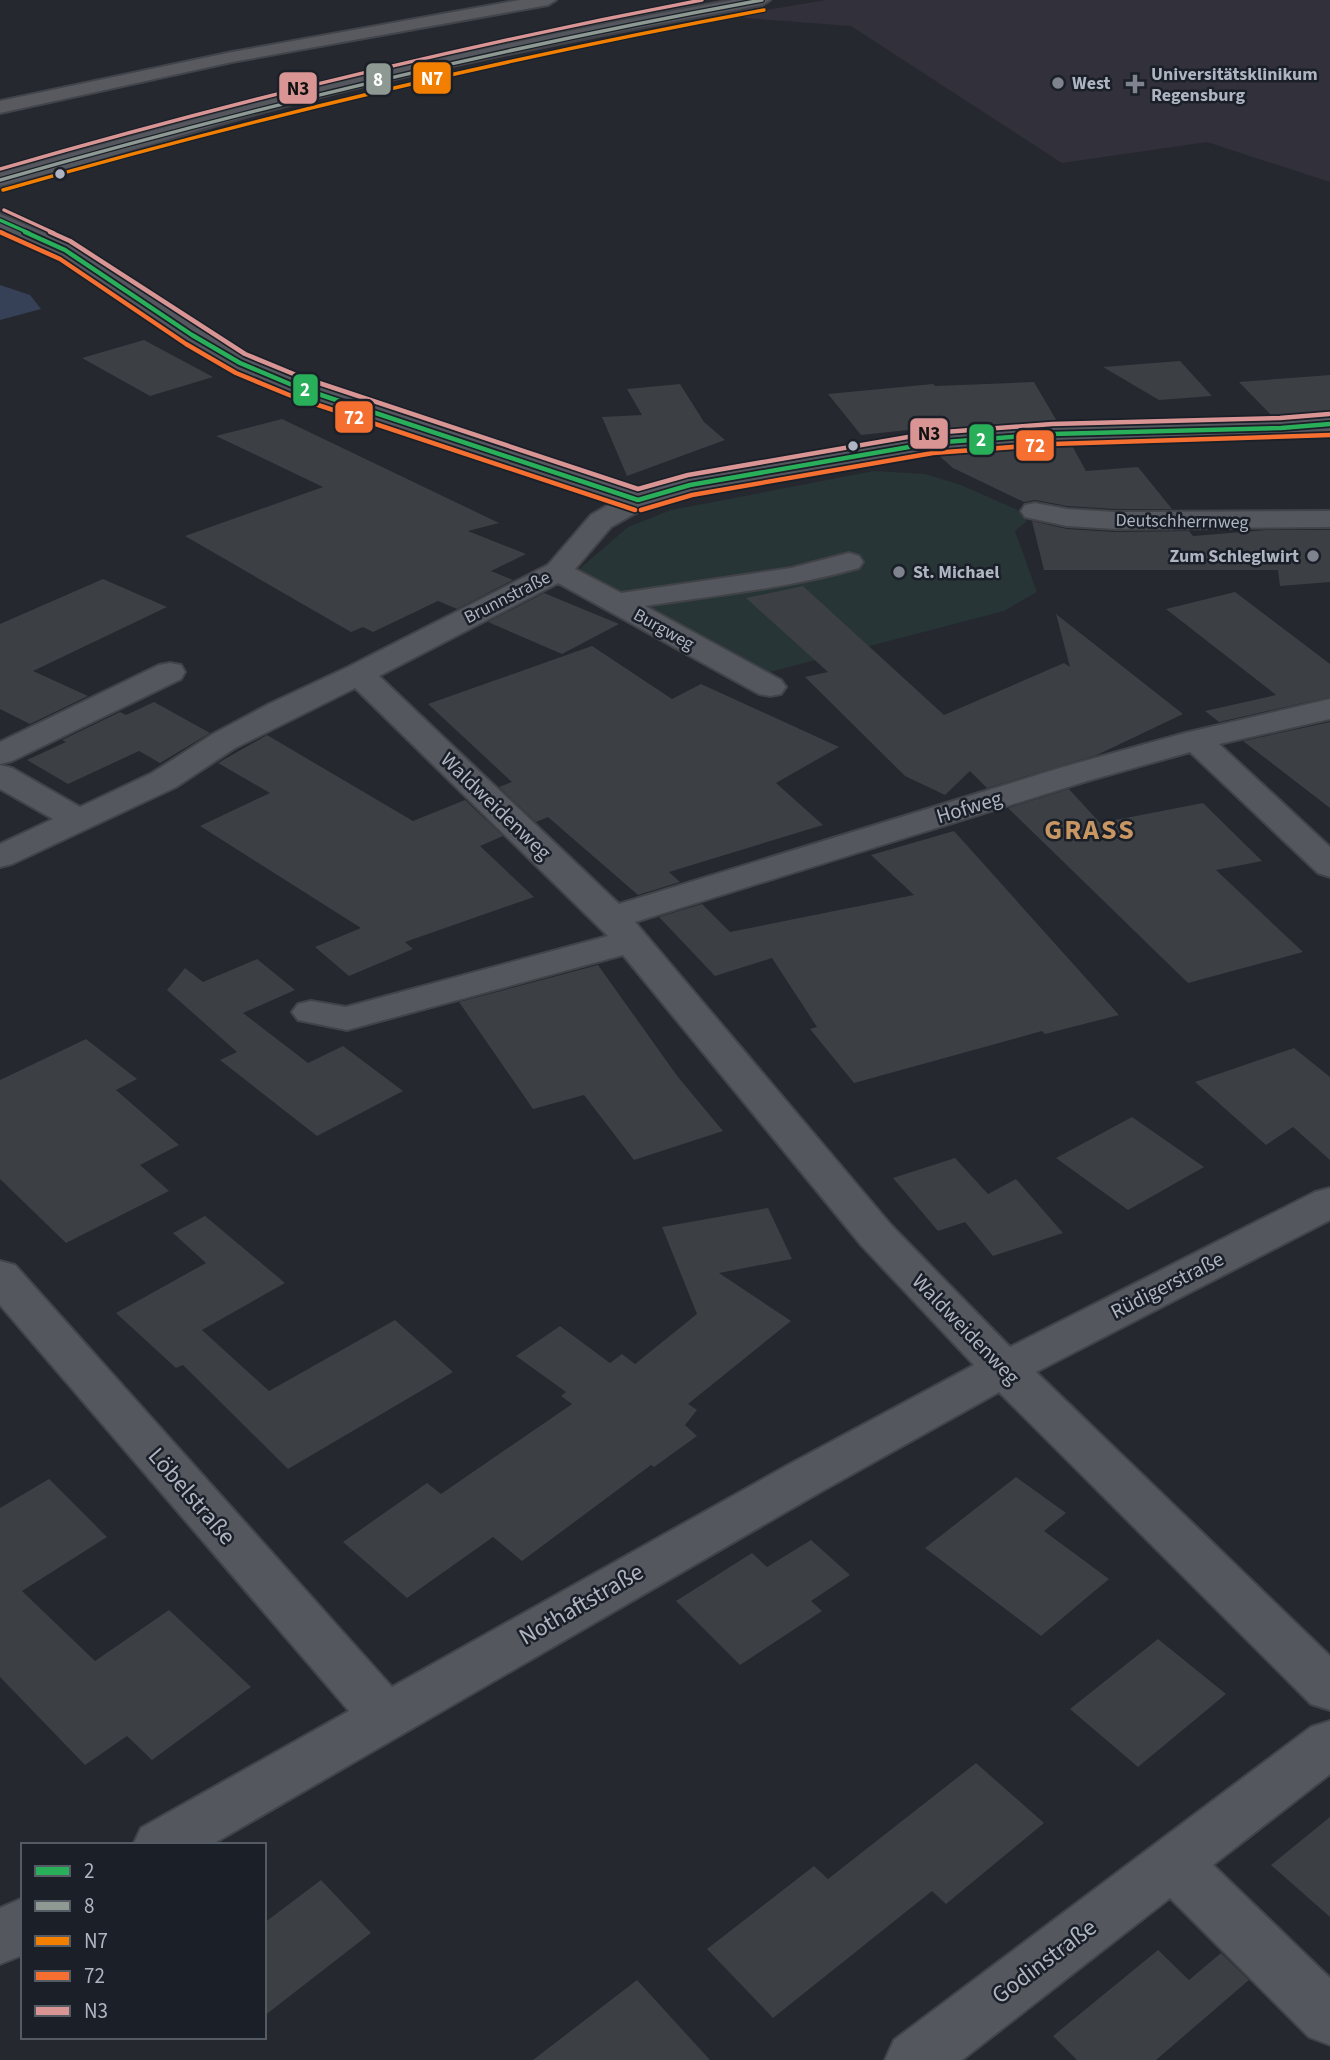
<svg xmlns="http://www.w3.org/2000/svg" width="1330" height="2060" viewBox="0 0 1330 2060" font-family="'Source Sans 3',sans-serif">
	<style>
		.medical { fill: #32303b }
		.green { fill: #273537 }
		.water { fill: #364157 }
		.building { fill: #3c3f44 }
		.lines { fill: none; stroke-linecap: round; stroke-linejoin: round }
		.minor-casing { stroke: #414348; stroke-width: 4 }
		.highway-casing { stroke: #41444b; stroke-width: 4 }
		.minor { fill: #54575e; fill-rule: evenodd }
		.highway { fill: #595a5f; fill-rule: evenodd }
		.bus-1-far1-casing { stroke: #1a1f28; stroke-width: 6 }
		.bus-1-casing { stroke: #1a1f28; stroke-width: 8 }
		.bus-2-casing { stroke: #1a1f28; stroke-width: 6 }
		.bus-3-casing { stroke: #1a1f28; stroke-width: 6 }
		.bus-4-far1-casing { stroke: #1a1f28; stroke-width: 6 }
		.bus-4-casing { stroke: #1a1f28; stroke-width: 8 }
		.bus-5-far1-casing { stroke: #1a1f28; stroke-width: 6 }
		.bus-5-casing { stroke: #1a1f28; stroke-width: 8 }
		.bus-1-far1 { stroke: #29af59; stroke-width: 3.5 }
		.bus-1 { stroke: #29af59; stroke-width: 4.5 }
		.bus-2 { stroke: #8e9993; stroke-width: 3.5 }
		.bus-3 { stroke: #f27f00; stroke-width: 3.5 }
		.bus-4-far1 { stroke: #f46f30; stroke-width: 3.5 }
		.bus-4 { stroke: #f46f30; stroke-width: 4.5 }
		.bus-5-far1 { stroke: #d99594; stroke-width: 3.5 }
		.bus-5 { stroke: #d99594; stroke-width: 4.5 }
		.poi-dot { fill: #7e838e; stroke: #1a1f28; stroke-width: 2.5 }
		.bus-dot { fill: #aeb4c1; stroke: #1a1f28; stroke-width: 2.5 }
		.labels { text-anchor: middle; stroke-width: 5; stroke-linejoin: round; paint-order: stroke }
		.far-poi-label { font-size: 18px; font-weight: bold; fill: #aeb4c1; stroke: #1a1f28; text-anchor: start }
		.far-street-label { font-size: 18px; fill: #aeb4c1; stroke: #1a1f28 }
		.street-label { font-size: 21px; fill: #aeb4c1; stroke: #1a1f28 }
		.near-street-label { font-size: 24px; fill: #aeb4c1; stroke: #1a1f28 }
		.district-label { font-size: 28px; font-weight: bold; letter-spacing: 2px; fill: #c79663; stroke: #1a1f28 }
		.line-badge { stroke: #1a1f28; stroke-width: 2.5 }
		.badge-label { font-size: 19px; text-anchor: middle; font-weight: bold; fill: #fff }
		.pale-badge-label { font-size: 19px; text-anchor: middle; font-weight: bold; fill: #111 }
	</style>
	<rect width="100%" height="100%" fill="#25282f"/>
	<!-- medical -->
	<path class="medical" d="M826,0h504v182l-123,-40 -145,21 -211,-137 -105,-8 -10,-3z"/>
	<!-- green -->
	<path class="green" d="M874,471l51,3 36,11 59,26 7,10 -12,10 22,61 -33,19 -242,63 -185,-103 51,-44 43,-17z"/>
	<!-- water -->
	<path class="water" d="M0,285l30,10 11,14 -41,11z"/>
	<!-- building -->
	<path class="building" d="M144,340l69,37 -63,19 -68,-38z
		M1180,361l32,35 -53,4 -56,-33z
		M1330,375v38l-56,5 -35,-36z
		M1034,382l24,41 -144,12 -6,-5 -47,5 -33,-41 105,-10 2,2z
		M680,384l24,38 21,18 -98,36 -25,-59 40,-2 -15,-26z
		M282,419l217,104 -31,8 58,23 -35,17 22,9 -56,29 -19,-8 -65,31 -10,-5 -12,5 -166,-96 138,-49 -107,-51z
		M1071,444l15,27 52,-4 34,42h-57l-48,-3 -32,-6 -11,2 -71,-34 -17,-15z
		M1032,521l35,8 48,3 74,-1 4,5 74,-6h63v52l-50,4 -2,-16h-234z
		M103,579l64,28 -134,64 55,25 -58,28 -30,-15v-85z
		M803,586l141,129 120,-52 6,4 -14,-53 127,100 -86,41 -110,33 -17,-17 -25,24 -40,-19 -100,-99 23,-5 -82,-74z
		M1235,592l95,72v33l-111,25 -14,-11 71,-16 -110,-86z
		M544,593l75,31 -57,30 -74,-32z
		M592,646l80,53 29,-15 138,63 -63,36 47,42 -154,47 11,10 -42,13 -90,-78 -12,5 -37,-35 13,-5 -84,-78z
		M154,702l56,31 -50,30 -21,-12 -71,33 -41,-24 39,-18 -4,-2 58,-28 6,3z
		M1330,722v86l-87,-67z
		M267,735l146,86 52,-21 38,36 -23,10 54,51 -129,45 8,7 -64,27 -34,-29 46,-19 -161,-102 70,-33 -52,-30z
		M1069,789l31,34 103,-20 59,58 -46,9 87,82 -115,31 -180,-175z
		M954,831l165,184 -74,19 -3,-3 -188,52 -44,-54 7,-2 -45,-69 -57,18 -56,-59 43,-13 28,28 184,-37 -43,-40z
		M257,959l38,31 -52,23 65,50 35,-17 60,45 -86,45 -97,-76 17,-8 -70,-62 18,-22 18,14z
		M598,965l80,112 45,54 -89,29 -50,-65 -51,14 -74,-107z
		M86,1039l51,40 -21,11 63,55 -39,20 29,26 -103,52 -66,-64v-99z
		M1294,1048l36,29v83l-37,-33 -27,18 -71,-63z
		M1132,1117l72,50 -76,43 -72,-52z
		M955,1158l33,36 28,-15 47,54 -70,23 -28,-34 -27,9 -45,-53z
		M768,1208l24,51 -73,14 72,48 -103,83 9,6 -12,15 12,11 -43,31 -3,-2 -129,96 -29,-24 -86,61 -64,-56 84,-59 14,11 131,-90 -11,-8 5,-4 -50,-36 44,-30 50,37 12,-9 13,10 62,-50 -35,-87z
		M205,1216l80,67 -83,47 67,61 126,-71 58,52 -165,97 -105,-104 -7,3 -60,-55 90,-50 -33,-30z
		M1016,1477l50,36 -22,18 65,48 -68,57 -116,-88z
		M49,1479l58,58 -85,54 73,70 74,-51 82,77 -99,73 -25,-24 -42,29 -85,-88v-169z
		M811,1540l39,35 -39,26 11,10 -82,54 -64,-64 76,-48 15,14z
		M1158,1639l68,55 -88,73 -68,-58z
		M976,1763l68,60 -98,81 -14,-13 -159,127 -66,-69 107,-83 14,13z
		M1330,1817v100l-59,-52z
		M321,1880l50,53 -107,83v-93z
		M1158,1950l31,30 32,-27 28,27 -93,80h-79l-24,-24z
		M637,1980l73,80h-177z"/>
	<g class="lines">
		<!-- minor casing -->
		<g class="minor-casing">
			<path id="minor" d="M733,0h37l-8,5c-149,27 -299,56 -446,93 -106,27 -210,62 -316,88v-13c242,-70 485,-130 733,-173z
				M0,214l73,31 127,85 49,28 57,24 333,109 51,-14 242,-42 120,-9 229,-6 49,-4v16l-49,4 -229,6 -120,9 -239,42 -45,13 -37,21 -36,42 46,24 170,-25 58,-15 10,3 4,6 -4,6c-70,20 -142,27 -214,38l136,74 5,7 -5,7 -11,2 -11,-2 -201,-111 -179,93 240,228 444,-137 122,-34 145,-34v20l-111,25 111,103v30l-12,-4 -128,-121 -103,29 -452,141 256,303 119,122 305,-155 15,-4v32l-294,152 294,284v54l-19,-6 -312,-312 -177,99 -611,354h-78l8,-17 208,-117 -349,-406v-44l15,4 377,422 396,-222 186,-100 -113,-120 -238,-290 -276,75 -49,-10 -6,-8 6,-8 13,-3 35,6 262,-71 -253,-248 -120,60 -59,39 -164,77 -12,3v-23l53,-25 -53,-30v-24l12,3 68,39 72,-34 61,-39 56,-30 79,-37 200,-102 43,-50 24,-14 -327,-109 -57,-24 -47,-28 -127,-85 -57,-27z
				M1035,503l32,6 48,3 215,-1v16l-215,2 -48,-3 -42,-9 -4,-6 4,-6z
				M170,663l11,2 4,7 -4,7 -169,82 -12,3v-22l159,-77z
				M1330,1721v53l-117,91 117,113v67l-21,-8 -139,-139 -208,162h-77l9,-20 417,-313z
				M23,1898v57l-23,9v-56z"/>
		</g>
		<!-- highway casing -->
		<g class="highway-casing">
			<path id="highway" d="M520,0h36l-8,5 -316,57 -232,51v-12l232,-49z"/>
		</g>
		<!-- minor -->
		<use href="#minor" class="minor"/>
		<!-- highway -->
		<use href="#highway" class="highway"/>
		<!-- bus-1-far1 casing -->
		<g class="bus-1-far1-casing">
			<path id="bus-1-far1" d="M0,220l29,13"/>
		</g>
		<!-- bus-1 casing -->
		<g class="bus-1-casing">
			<path id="bus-1" d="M25,232l40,18 127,85 48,28 57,24 341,113
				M638,500l52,-15 242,-42 120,-9 229,-6 49,-4"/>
		</g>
		<!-- bus-2 casing -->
		<g class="bus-2-casing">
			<path id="bus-2" d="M0,180c251,-72 505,-133 762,-180"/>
		</g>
		<!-- bus-3 casing -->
		<g class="bus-3-casing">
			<path id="bus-3" d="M3,190c251,-72 504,-132 761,-180"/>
		</g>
		<!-- bus-4-far1 casing -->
		<g class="bus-4-far1-casing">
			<path id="bus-4-far1" d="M0,232l3,1"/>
		</g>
		<!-- bus-4 casing -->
		<g class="bus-4-casing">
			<path id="bus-4" d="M0,232l60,27 126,85 50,29 58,24 341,113
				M641,510l51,-15 241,-42 120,-9 277,-9"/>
		</g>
		<!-- bus-5-far1 casing -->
		<g class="bus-5-far1-casing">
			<path id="bus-5-far1" d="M0,169c232,-67 465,-124 702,-169
				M4,210l50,23"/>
		</g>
		<!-- bus-5 casing -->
		<g class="bus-5-casing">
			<path id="bus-5" d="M50,232l20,9 175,113 56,23 337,112 50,-14 243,-42 121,-9 228,-6 49,-4"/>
		</g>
		<!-- bus-1-far1 -->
		<use href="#bus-1-far1" class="bus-1-far1"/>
		<!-- bus-1 -->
		<use href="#bus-1" class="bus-1"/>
		<!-- bus-2 -->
		<use href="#bus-2" class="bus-2"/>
		<!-- bus-3 -->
		<use href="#bus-3" class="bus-3"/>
		<!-- bus-4-far1 -->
		<use href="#bus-4-far1" class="bus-4-far1"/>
		<!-- bus-4 -->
		<use href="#bus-4" class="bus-4"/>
		<!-- bus-5-far1 -->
		<use href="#bus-5-far1" class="bus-5-far1"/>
		<!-- bus-5 -->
		<use href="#bus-5" class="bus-5"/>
	</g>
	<!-- markers -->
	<g class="poi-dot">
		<circle cx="1058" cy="83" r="7"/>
		<path d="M1131.5 73.5h7v7h7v7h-7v7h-7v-7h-7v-7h7z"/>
		<circle cx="1313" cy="556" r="7"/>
		<circle cx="899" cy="572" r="7"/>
	</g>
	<g class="bus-dot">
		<circle cx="60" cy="174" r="6"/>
		<circle cx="853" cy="446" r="6"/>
	</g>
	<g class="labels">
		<!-- far-poi labels -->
		<g class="far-poi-label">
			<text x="1151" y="80">Universitätsklinikum<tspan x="1151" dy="21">Regensburg</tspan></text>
			<text x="1072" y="89">West</text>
			<text x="1299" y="562" text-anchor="end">Zum Schleglwirt</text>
			<text x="913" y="578">St. Michael</text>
		</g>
		<!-- far-street labels -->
		<g class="far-street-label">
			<text transform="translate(1182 521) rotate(1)" y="6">Deutschherrnweg</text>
			<text transform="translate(507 597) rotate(-27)" y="6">Brunnstraße</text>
			<text transform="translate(664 629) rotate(29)" y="6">Burgweg</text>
		</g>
		<!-- street labels -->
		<g class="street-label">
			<text transform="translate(496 806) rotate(44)" y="7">Waldweidenweg</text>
			<text transform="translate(969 807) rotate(-17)" y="7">Hofweg</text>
			<text transform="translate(1167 1285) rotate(-27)" y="7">Rüdigerstraße</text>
			<text transform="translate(966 1329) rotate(46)" y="7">Waldweidenweg</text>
		</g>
		<!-- near-street labels -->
		<g class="near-street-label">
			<text transform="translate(192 1496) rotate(49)" y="8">Löbelstraße</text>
			<text transform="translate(581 1604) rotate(-30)" y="8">Nothaftstraße</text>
			<text transform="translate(1044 1961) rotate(-37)" y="8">Godinstraße</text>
		</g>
		<!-- district labels -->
		<g class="district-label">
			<text x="1090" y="839">GRASS</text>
		</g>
	</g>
	<g class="line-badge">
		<rect x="412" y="61" width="40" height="34" rx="7" fill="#f27f00"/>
		<rect x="365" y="62" width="27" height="34" rx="7" fill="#8e9993"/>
		<rect x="278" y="71" width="40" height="34" rx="7" fill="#d99594"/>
		<rect x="292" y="373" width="27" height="34" rx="7" fill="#29af59"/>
		<rect x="334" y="400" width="40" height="34" rx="7" fill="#f46f30"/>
		<rect x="909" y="417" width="40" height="33" rx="7" fill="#d99594"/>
		<rect x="968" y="423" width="27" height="33" rx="7" fill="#29af59"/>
		<rect x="1015" y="429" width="40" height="33" rx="7" fill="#f46f30"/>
	</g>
	<g class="badge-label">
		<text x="432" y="85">N7</text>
		<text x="378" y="86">8</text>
		<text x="305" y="396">2</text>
		<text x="354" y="424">72</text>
		<text x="981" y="446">2</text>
		<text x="1035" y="452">72</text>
	</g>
	<g class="pale-badge-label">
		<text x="298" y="95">N3</text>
		<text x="929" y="440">N3</text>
	</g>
	<!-- legend -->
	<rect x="21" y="1843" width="245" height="196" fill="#1a1f28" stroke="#555b65" stroke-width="2"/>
	<rect x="35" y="1866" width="35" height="10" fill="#29af59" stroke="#555b65" stroke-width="2"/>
	<text x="84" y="1878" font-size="21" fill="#aeb4c1">2</text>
	<rect x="35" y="1901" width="35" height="10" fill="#8e9993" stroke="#555b65" stroke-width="2"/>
	<text x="84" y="1913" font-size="21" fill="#aeb4c1">8</text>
	<rect x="35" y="1936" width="35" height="10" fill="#f27f00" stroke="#555b65" stroke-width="2"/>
	<text x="84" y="1948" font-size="21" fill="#aeb4c1">N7</text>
	<rect x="35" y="1971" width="35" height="10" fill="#f46f30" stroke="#555b65" stroke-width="2"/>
	<text x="84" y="1983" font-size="21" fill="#aeb4c1">72</text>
	<rect x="35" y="2006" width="35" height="10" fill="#d99594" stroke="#555b65" stroke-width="2"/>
	<text x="84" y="2018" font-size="21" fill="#aeb4c1">N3</text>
</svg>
